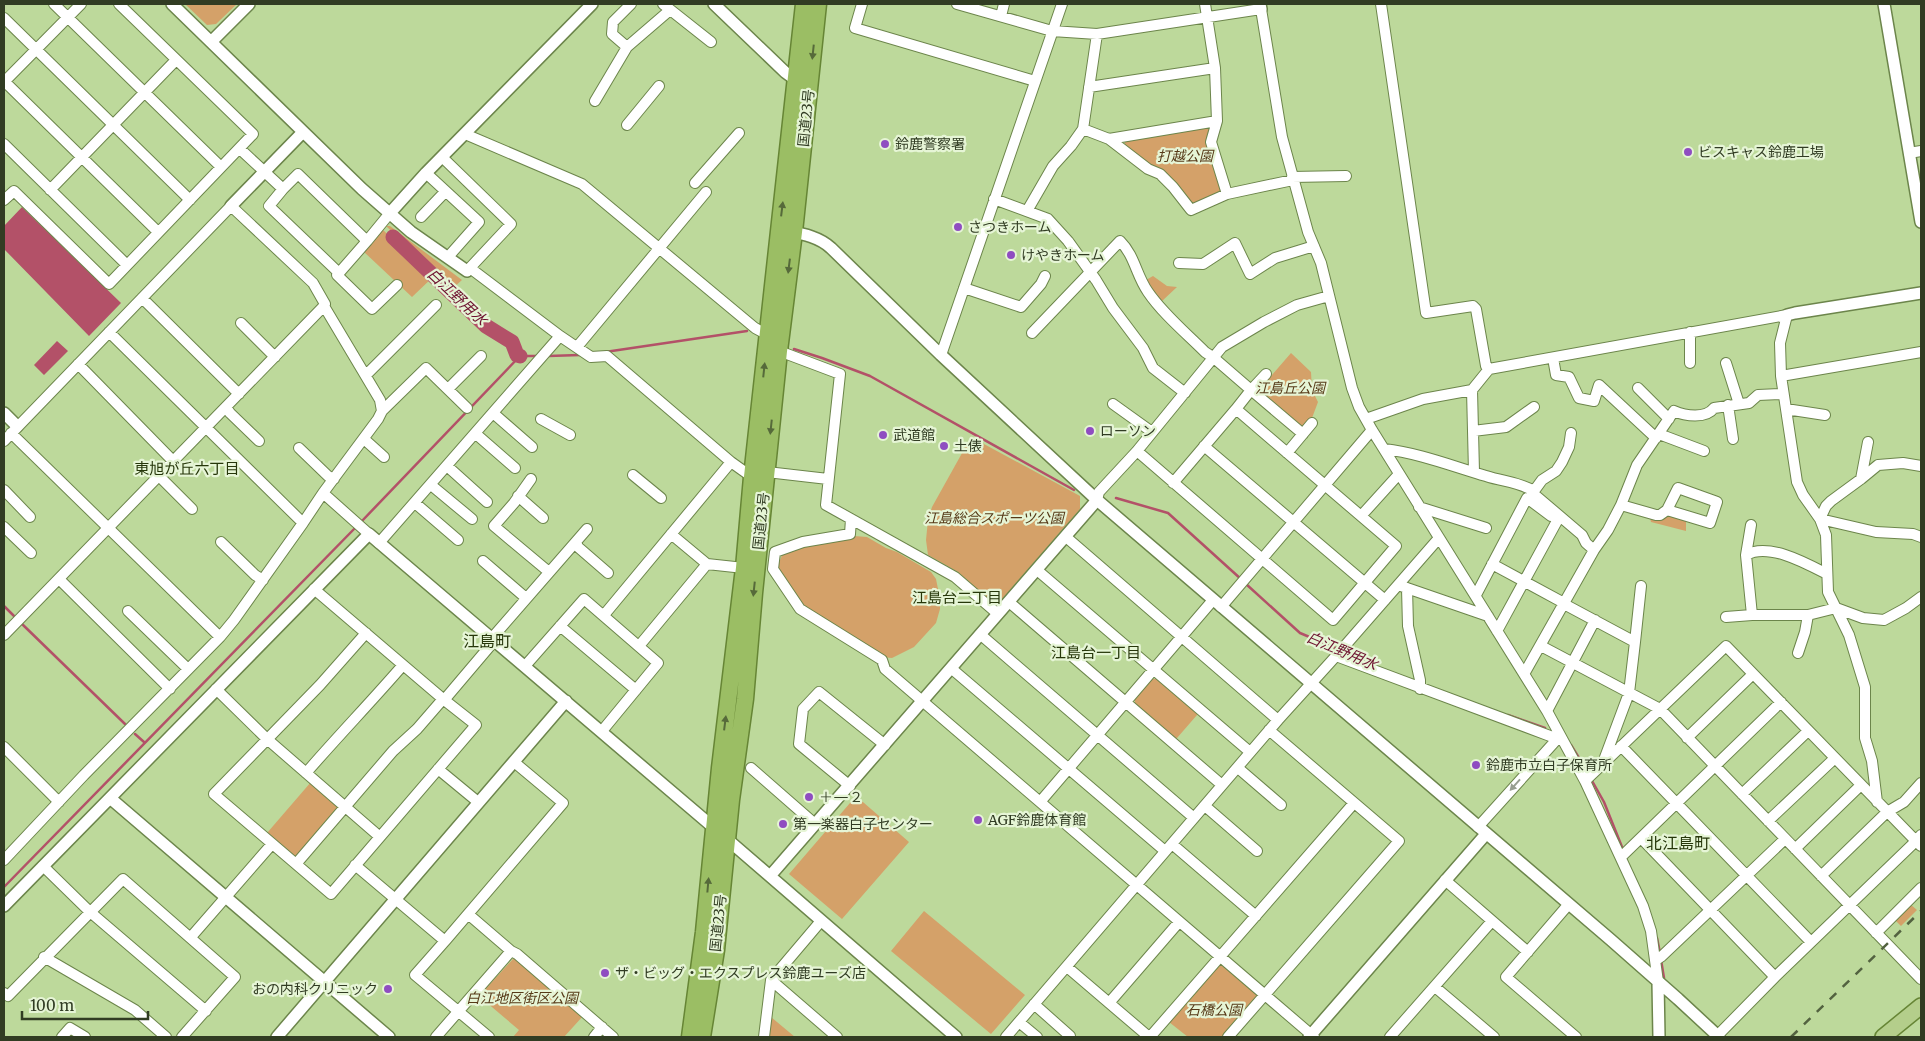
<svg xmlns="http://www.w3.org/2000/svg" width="1925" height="1041" viewBox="0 0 1925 1041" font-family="Merriweather,'Noto Sans JP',serif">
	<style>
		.green { fill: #d4a169 }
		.water { fill: #b35168 }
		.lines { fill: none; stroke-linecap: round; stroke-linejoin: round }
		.stream { stroke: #b35168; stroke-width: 2.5 }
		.river { stroke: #b35168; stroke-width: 15 }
		.minor-casing { stroke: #6c854b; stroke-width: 12 }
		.tertiary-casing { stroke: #6c854b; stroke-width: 14 }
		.primary-casing { stroke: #668535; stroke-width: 18 }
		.trunk-casing { stroke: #668535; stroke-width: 19 }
		.minor { stroke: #fff; stroke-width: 10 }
		.tertiary { stroke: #fff; stroke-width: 11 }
		.primary { stroke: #b4ce8b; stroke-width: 15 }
		.trunk { stroke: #9bbe64; stroke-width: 16 }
		.rail { stroke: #536240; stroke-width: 2.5; stroke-dasharray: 9 9; stroke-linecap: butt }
		.oneway { fill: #566a3a }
		.oneway2 { fill: #989e91 }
		.poi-dot { fill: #8f4dc1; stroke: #e6f5d6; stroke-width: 2 }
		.labels { text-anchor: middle; stroke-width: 4.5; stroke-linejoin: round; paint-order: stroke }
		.street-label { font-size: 14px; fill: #313c23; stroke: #e6f5d6 }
		.poi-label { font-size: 14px; fill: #313c23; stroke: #e6f5d6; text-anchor: start }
		.park-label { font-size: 14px; font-style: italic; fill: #563917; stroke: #e6f5d6 }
		.water-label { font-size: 15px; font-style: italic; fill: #6d112f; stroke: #e6f5d6 }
		.neighbourhood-label { font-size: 15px; fill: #26370a; stroke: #e6f5d6 }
		.quarter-label { font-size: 16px; fill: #26370a; stroke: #e6f5d6 }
	</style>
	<rect width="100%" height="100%" fill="#bdd99b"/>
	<!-- green -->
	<path class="green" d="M185,4h52l-21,20 -9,1z
		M1208,125l4,4 10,59 -1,4 -26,12h-3l-43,-39 -24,-19v-7z
		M386,226h4l72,54 -10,9z
		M382,229l51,48 -21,20 -49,-46z
		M1153,276l14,10 10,1 -16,15 -15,-22z
		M1291,353l20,19 1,18 6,12 -6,16 -9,11 -45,-38z
		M971,437l109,59v13l-84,97 -38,-34 -30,-17 -2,-15 2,-20 4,-13z
		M1669,515l17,5v11l-35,-9 -1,-4z
		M854,536l13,1 19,11 11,4 34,20 5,7 4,20v10l-4,14 -22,24 -22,11 -11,-1 -79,-50 -25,-40 7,-16z
		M1152,679h7l38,32v4l-20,23 -5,1 -37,-33v-7z
		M311,782l26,23v4l-39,47 -4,1 -27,-24z
		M856,796l53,46 -67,77 -53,-45z
		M1910,904l7,6 -16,16 -7,-7z
		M924,911l101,84 -34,39 -100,-83z
		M514,958l69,58 -19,21h-51l6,-7 -40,-34z
		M1219,964l6,1 33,29v4l-34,39h-36l-19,-15z
		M771,1017l24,20h-26z"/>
	<!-- water -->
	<path class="water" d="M22,207l99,96 -32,33 -85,-87v-23z
		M57,341l11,10 -24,24 -10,-10z"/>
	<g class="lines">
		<!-- stream -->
		<path class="stream" d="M794,349l28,9 48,18 204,114
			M605,352l142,-21
			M548,356l32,-1
			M1116,498l52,15 74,67
			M361,522l159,-166h17
			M1246,584l54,49 38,16
			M4,606l13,13
			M21,623l104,101
			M1343,651l10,7
			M1508,715l37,13
			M135,734l9,8
			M1571,745l18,29
			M1591,779l13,23 20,50
			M4,887l353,-361
			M1657,938l3,15
			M1661,960l3,18"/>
		<!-- river -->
		<path class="river" d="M393,237l93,89 26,16 5,13 3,1"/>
		<!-- minor casing -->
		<g class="minor-casing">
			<path id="minor" d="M54,4l167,163
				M663,4l48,38
				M862,4l-7,24 180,53
				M957,4l95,27 45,3 164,-25 21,128 26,95 13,31 31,125 7,19 13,23 175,281 38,70 58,125 8,25 7,51
				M1205,4l10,64 2,53 -6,21 16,52
				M1381,4l45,309 47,-7 3,3 10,57 3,3
				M1001,16l3,-12
				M4,18l186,182
				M627,47l-15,-13 1,-12 18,-18
				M4,81l154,151
				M4,82l77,-78
				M1089,87l126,-19
				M595,101l32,-54 43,-37
				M627,125l32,-39
				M1083,129l26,10 39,30 12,5 13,13 18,23 36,-16 66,-14
				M465,134l117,50 173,144 13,7
				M1109,139l108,-18
				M4,144l123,121
				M240,149l43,40 -14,17 70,67 28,-32 -69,-67 -15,15
				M1909,153l12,-2
				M442,157l69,67 -44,47
				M426,173l53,49 -31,35
				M1292,177l54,-1
				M695,183l44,-50
				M50,190l126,-130
				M994,199l54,20 20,22 28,39 17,28 30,40 10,20 32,25
				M4,200l10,-9 95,93 144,-150 -134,-130
				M1027,211l26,-45 18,-20 12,-17 14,-95
				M421,217l24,-25
				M367,241l23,-28
				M1179,263l24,1 32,-21 15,31 25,-16 39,-12
				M470,268l90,68 31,21 16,-1 124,106 21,15
				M337,275l35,34 25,-24
				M964,288l57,19 20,-23 4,-8
				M142,298l97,96
				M241,323l34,34
				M1032,333l88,-92c15,15 16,34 28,51 15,22 38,41 57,60l9,6 37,32 -15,19 160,137 -63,74 -196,-169
				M577,347l129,-155
				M779,351l61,23 -14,131 129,72 43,37
				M941,355l121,-351
				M1553,358l3,17 13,2 10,21 15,3 5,-16 57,53
				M1690,363v-31
				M1726,363l13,41
				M78,364l95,97
				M1266,374l-15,16 52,44
				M366,375l70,-70
				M1781,376l140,-24
				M1638,388l31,31
				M448,389l33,-33
				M1472,390l2,82
				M1113,404l39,28
				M1728,405l5,34
				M226,407l4,6 29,28
				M1786,409l39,6
				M382,411l44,-43 41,40
				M493,413l39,34
				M541,419l29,16
				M1366,419l57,-20 49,-9 17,-21 298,-54 -7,28 1,33 16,106 6,13 17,24 6,16 2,57 21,43 16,52v51l7,23 5,41
				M1473,431l33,-4 28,-20
				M11,433l209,204
				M476,434l39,34
				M1659,434l45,17
				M364,439l20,18
				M4,441l227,-235 82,77 12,21 -1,2 56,94 2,11 -4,8 -55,74 46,41
				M1204,446l181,154
				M299,448l29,28 6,3
				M1384,449c35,4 68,17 102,27 18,6 30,5 48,15l1,4 47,40 4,8 8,7
				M1287,453l25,-30
				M447,466l40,36
				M767,472l61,7
				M633,475l28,23
				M159,476l33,33
				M531,479l-17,24 -20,23 55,46
				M1861,479l7,-37
				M1173,483l63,-74
				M431,485l41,34
				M4,490l26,27
				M1534,491l8,-11 14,-9 6,-9 7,-15 2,-14
				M518,496l25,22
				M1097,500l2,-8 38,-41 85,-104 42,-25 33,-17 32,-9
				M415,503l43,37
				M1621,505l35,10h4l7,-5 43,13 7,-21 -39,-14 -11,22
				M1419,507l67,21
				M1361,516l38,-42
				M851,519l-1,15 -47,8 -28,10 -2,17 27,40 82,51 3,9 429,368
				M1820,519l6,-13 5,-5 30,-22 17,-14 25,-2 18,3
				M1820,519l56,13 37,2 8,3
				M303,523l20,-30
				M4,527l27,26
				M671,534l36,30 37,4
				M1066,537l212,183
				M221,542l34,33 8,5
				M576,542l2,5 30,26
				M379,543l181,-207
				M1746,555l5,-30
				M483,561l43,37
				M1492,564l72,39
				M1037,570l213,182
				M1827,574c-21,-11 -59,-32 -81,-19l6,60h56l28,-7 27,10 21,2 22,-12 15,-11
				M59,579l111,110
				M1401,586l87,30
				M1407,588l1,38 12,54v9
				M314,589l129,110 33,26 -145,169 -117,-100 106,-109 46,-52
				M1476,595l51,-97 24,18
				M1009,602l213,183
				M1564,604l71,38 -6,51 -25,67
				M1221,607l151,-177
				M128,611l60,58
				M604,615l127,-153
				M1726,617l26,-2
				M560,626l76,64
				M1497,631l60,-110
				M4,635l320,-329
				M981,635l213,183
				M492,638l95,-109
				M1635,642l6,-56
				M639,646l68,-82
				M1541,646l119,63 261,270
				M1798,653l7,-21 3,-17
				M1336,656l103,-118
				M525,666l59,-67 74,64 -56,68
				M952,669l213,182
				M1524,674l70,-124 14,-20 13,-25 16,-40 37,-54c11,5 32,8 40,-3l35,-5 9,-8 25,-1
				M216,689l51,50 113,98
				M445,699l50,-59
				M1547,711l48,-91
				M1687,738l66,-64
				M1621,746l190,196
				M4,747l55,55
				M751,768l64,56
				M1238,768l43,37
				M438,769l40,33
				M306,773c32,-37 65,-71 97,-108
				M1585,781l141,-135 190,195 -141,136 -58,59
				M850,786l-51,-42 4,-35 16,-17 66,53
				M1742,794l66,-63
				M1040,802l173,-202
				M1205,806l52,45
				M1768,821l67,-63
				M1478,827l81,-90
				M1921,835l-5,6 5,5
				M1641,838l134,139
				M1172,844l84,72
				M1795,849l66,-64
				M1621,857l160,-155
				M4,860l80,-85 136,-138 14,-17 69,-97 -194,-191
				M296,864l97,-113 24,-22 26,-30
				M355,865l90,76 118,-138 -49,-41
				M43,866l46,45 117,100
				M1821,876l66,-64 17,-10 17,-19
				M1445,880l83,72
				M1568,905l-62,72 70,60
				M468,914l43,37 6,3 96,83
				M1876,933l45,-45
				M191,937l81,-93
				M445,941l-30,34 74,62
				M44,957l91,53 31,27
				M1656,960l6,-4 123,-117
				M1067,967l82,70
				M771,980l66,57
				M1435,987l59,50
				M4,993l4,3 115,-117 112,98 -53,60
				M1109,1003l70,-81
				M1034,1004l36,32
				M1019,1022l18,15
				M62,1037l8,-9 15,9
				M436,1037l75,-86
				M594,1037l8,-10
				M764,1037l7,-57 50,-59
				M1006,1037l272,-317 58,-64 214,80 9,1
				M1150,1037l204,-234
				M1228,1037l171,-196 -130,-111
				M1390,1037l102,-116"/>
		</g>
		<!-- tertiary casing -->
		<g class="tertiary-casing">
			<path id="tertiary" d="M172,4l39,38 38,-38
				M714,4l71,68 11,8h3
				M1260,4l1,5
				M1884,4l37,218
				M211,42l151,147 49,43 56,39
				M231,206l72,-74
				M390,213l36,-40 166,-169
				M788,231c15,3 31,6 43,17l110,107 156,145 514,440 67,59 41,38
				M1787,315l8,-2 126,-20
				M4,413l13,13
				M110,798l279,239
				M770,876l327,-376
				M4,906l365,-372 344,293 243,210
				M1658,982l1,55
				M277,1037l289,-336
				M1309,1037l177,-203"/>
		</g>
		<!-- primary casing -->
		<g class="primary-casing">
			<path id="primary" d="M1883,1037l38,-31"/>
		</g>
		<!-- trunk casing -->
		<g class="trunk-casing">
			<path id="trunk" d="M690,1037l14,-105 16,-164 24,-200 8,-91 52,-473
				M702,1037l14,-87 15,-150 14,-101 9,-106 25,-242 15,-119 24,-228"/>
		</g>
		<!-- minor -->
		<use href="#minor" class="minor"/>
		<!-- tertiary -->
		<use href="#tertiary" class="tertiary"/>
		<!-- primary -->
		<use href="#primary" class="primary"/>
		<!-- trunk -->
		<use href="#trunk" class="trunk"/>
		<!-- rail -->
		<path class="rail" d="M1791,1037l130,-126"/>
	</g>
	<!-- one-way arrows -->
	<defs><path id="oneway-solid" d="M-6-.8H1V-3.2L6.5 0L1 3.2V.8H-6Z" transform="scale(1.25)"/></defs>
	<g class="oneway">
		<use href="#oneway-solid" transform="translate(813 52) rotate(96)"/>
		<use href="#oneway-solid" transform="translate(782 209) rotate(-83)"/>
		<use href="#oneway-solid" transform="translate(789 266) rotate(97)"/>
		<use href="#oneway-solid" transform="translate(764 370) rotate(-84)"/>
		<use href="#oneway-solid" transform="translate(771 427) rotate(96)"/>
		<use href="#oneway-solid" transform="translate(754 589) rotate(96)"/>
		<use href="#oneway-solid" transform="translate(725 723) rotate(-83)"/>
		<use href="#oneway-solid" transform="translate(708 885) rotate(-85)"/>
	</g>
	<use class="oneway2" href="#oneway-solid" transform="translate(1515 785) rotate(132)"/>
	<!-- markers -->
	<g class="poi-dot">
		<circle cx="885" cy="144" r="5"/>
		<circle cx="1688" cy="152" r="5"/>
		<circle cx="958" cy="227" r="5"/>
		<circle cx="1011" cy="255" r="5"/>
		<circle cx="1090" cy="431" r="5"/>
		<circle cx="883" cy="435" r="5"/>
		<circle cx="944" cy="446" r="5"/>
		<circle cx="1476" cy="765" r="5"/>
		<circle cx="809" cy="797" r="5"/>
		<circle cx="978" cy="820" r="5"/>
		<circle cx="783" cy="824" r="5"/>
		<circle cx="605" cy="973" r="5"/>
		<circle cx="388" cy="989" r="5"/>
	</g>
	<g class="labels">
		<!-- street labels -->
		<g class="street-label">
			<text transform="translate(806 118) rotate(-84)" y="5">国道23号</text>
			<text transform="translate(761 521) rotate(-84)" y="5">国道23号</text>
			<text transform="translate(718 923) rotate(-84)" y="5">国道23号</text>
		</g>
		<!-- poi labels -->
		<g class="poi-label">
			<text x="895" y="149">鈴鹿警察署</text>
			<text x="1698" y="157">ビスキャス鈴鹿工場</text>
			<text x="968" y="232">さつきホーム</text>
			<text x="1021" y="260">けやきホーム</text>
			<text x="1100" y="436">ローソン</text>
			<text x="893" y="440">武道館</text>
			<text x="954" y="451">土俵</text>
			<text x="1486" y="770">鈴鹿市立白子保育所</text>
			<text x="819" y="802">＋―２</text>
			<text x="988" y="825">AGF鈴鹿体育館</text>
			<text x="793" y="829">第一楽器白子センター</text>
			<text x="615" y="978">ザ・ビッグ・エクスプレス鈴鹿ユーズ店</text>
			<text x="378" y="994" text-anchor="end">おの内科クリニック</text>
		</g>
		<!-- park labels -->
		<g class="park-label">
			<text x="1185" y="161">打越公園</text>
			<text x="1290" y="393">江島丘公園</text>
			<text x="994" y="523">江島総合スポーツ公園</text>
			<text x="522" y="1003">白江地区街区公園</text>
			<text x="1214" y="1015">石橋公園</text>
		</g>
		<!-- water labels -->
		<g class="water-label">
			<text transform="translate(457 297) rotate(43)" y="5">白江野用水</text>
			<text transform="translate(1342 651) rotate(23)" y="5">白江野用水</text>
		</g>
		<!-- neighbourhood labels -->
		<g class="neighbourhood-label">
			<text x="187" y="474">東旭が丘六丁目</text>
			<text x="957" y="603">江島台二丁目</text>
			<text x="1096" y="658">江島台一丁目</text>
		</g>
		<!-- quarter labels -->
		<g class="quarter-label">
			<text x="487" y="647">江島町</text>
			<text x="1678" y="849">北江島町</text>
		</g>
	</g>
	<!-- border -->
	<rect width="1925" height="1041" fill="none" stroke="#313c23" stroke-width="10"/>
	<!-- scale -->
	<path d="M22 1011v8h126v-8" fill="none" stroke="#313c23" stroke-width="2.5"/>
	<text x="30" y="1011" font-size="15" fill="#313c23" stroke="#e6f5d6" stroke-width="4" paint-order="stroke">100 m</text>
</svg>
